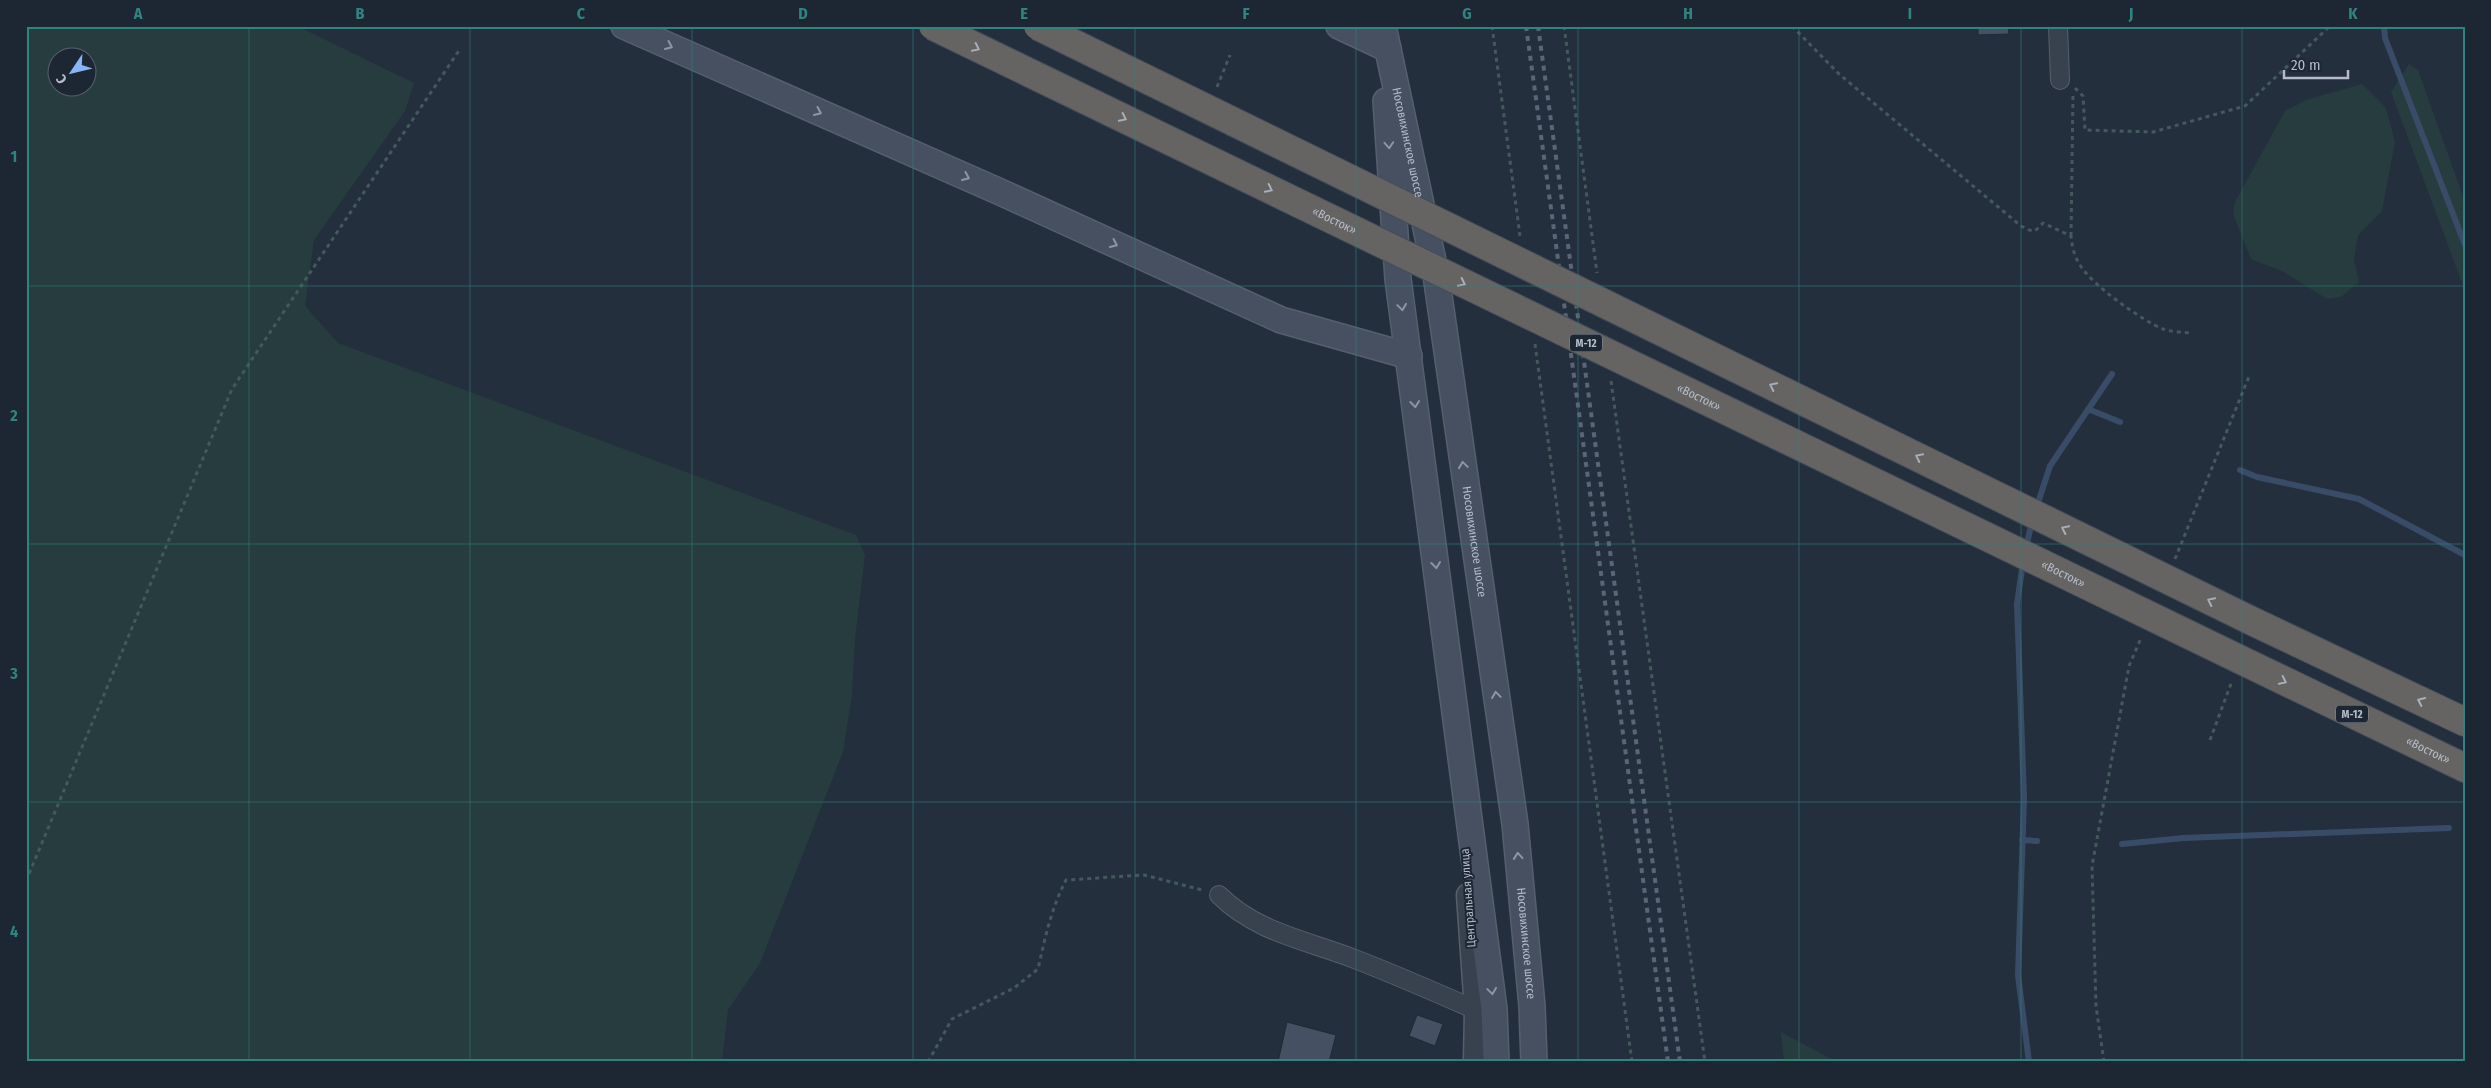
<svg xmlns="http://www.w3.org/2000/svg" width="2491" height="1088" viewBox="0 0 2491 1088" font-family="'Fira Sans Condensed',sans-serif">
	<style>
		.green { fill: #263c3f; fill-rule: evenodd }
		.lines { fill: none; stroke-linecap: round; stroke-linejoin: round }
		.stream { stroke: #394c67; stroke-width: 6 }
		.building { fill: #455162; stroke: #1f2835 }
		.minor-casing { stroke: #565f6c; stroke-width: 20 }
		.tertiary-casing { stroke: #565f6c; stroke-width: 25 }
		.secondary-casing { stroke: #565f6c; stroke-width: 28 }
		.trunk-casing { stroke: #434c59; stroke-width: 30 }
		.path { stroke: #44595c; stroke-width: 3; stroke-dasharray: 4 4; stroke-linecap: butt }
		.minor { stroke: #38414e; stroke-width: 18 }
		.tertiary { stroke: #38414e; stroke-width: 22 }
		.secondary { stroke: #465061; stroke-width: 25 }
		.trunk { stroke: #656462; stroke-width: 28 }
		.rail { stroke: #5a6575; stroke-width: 4; stroke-dasharray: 5 5; stroke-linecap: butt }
		.trunk-bridge-casing { stroke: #434c59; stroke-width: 30; stroke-linecap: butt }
		.trunk-bridge { stroke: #656462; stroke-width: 28 }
		.oneway { stroke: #8e96a5 }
		.oneway2 { stroke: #a8afba }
		.grid { fill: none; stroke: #308480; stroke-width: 1; stroke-opacity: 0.55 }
		.labels { text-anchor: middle; stroke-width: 4; stroke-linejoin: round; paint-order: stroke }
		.shield { fill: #1d2633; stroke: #878f9c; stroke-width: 1 }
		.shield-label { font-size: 11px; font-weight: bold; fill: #b4bcc9 }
		.street-label { font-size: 12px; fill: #b4bcc9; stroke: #1d2633 }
		.neatline { fill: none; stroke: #308480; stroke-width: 2 }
		.grid-label { font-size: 16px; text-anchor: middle; font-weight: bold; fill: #308480 }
	</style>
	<rect width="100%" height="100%" fill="#242f3e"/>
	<!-- green -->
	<path class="green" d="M26,26h271l117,57 -9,28 -91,129 -9,66 33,37 518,192 9,20 -10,84 -3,56 -9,57 -83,211 -32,47 -6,52h-696zM58,58h30v30h-30z
		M2409,64l9,6 47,132v89l-74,-199z
		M2362,84l24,24 9,34 -13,69 -24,24 -4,24 5,23 -18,15 -14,2 -43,-27 -33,-13 -18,-45 2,-12 50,-91 21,-11z
		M1781,1032l56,30h-53z"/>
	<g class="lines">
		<!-- stream -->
		<path class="stream" d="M2384,26l1,12 80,207
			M2088,409l32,13
			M2240,470l17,7 102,22 106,56
			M2036,509l14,-43 62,-92
			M2026,548l6,-27
			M2023,562l-6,42 7,194 -6,177 11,87
			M2022,840l15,1
			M2122,844l62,-6 265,-10"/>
	</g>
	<!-- building -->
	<path class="building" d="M1978,26h30l1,8 -31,1z
		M1417,1015l26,9 -8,22 -26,-10z
		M1287,1022l49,13 -7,27h-51z"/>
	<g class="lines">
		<!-- minor casing -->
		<g class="minor-casing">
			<path id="minor" d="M2058,26l2,54
				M1219,895c37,37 86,45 133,63 42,16 83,34 124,52"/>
		</g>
		<!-- tertiary casing -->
		<g class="tertiary-casing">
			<path id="tertiary" d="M1468,895l8,115 -1,52"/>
		</g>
		<!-- secondary casing -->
		<g class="secondary-casing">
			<g id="secondary">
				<path d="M624,26l374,165 283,129 128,36"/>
				<path d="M1339,26l49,23"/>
				<path id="s1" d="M1383,26l53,249 79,549 17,182 2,56"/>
				<path d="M1386,101l12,178 96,730 2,53"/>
			</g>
		</g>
		<!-- trunk casing -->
		<g class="trunk-casing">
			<g id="trunk">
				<path d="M2254,622l211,100"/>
				<path id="s2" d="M2239,659l226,109"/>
			</g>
		</g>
		<!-- path -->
		<path class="path" d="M1492,26l28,210
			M1564,26l33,247
			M1792,26l47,48 182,152 8,4 6,1 8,-8 28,13c1,10 3,20 9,29 12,20 61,55 83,64 8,3 18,3 27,4
			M1217,87l13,-32
			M2075,88l8,8 2,34 68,2 92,-26 85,-80
			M2071,236l2,-143
			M1535,344l97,718
			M1611,381l94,681
			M2175,559l75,-185
			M2210,740l22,-59
			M26,881l206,-492 228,-340
			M928,1062l24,-43 62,-31 24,-19c7,-31 13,-60 28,-89l78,-5 58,15
			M2104,1062l-8,-56 -4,-140 37,-200 12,-28"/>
		<!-- minor -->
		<use href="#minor" class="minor"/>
		<!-- tertiary -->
		<use href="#tertiary" class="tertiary"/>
		<!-- secondary -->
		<use href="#secondary" class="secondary"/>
		<!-- trunk -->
		<use href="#trunk" class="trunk"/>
		<!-- rail -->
		<path class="rail" d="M1526,26l142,1036
			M1538,26l142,1036"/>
		<!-- trunk-bridge casing -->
		<g class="trunk-bridge-casing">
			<g id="trunk-bridge">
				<path id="s3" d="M933,26l1306,633"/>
				<path d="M1038,26l1216,596"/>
			</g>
		</g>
		<!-- trunk-bridge -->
		<use href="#trunk-bridge" class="trunk-bridge"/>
	</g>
	<!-- one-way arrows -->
	<defs><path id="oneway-chevron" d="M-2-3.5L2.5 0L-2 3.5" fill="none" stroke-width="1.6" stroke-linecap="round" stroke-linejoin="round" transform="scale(1.25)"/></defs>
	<g class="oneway">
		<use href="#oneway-chevron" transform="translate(669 46) rotate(24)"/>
		<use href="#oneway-chevron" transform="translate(818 112) rotate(24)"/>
		<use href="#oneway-chevron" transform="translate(1389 145) rotate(86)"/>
		<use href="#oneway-chevron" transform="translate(966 177) rotate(24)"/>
		<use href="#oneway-chevron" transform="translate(1114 244) rotate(25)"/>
		<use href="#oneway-chevron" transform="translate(1402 307) rotate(82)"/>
		<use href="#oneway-chevron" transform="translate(1415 404) rotate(83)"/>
		<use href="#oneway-chevron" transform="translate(1463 465) rotate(-98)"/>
		<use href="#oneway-chevron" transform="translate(1436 565) rotate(83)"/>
		<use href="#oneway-chevron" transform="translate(1496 695) rotate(-98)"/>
		<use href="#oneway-chevron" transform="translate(1518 856) rotate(-95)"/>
		<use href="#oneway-chevron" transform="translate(1492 991) rotate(82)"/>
	</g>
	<g class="oneway2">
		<use href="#oneway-chevron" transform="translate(976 48) rotate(26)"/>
		<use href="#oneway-chevron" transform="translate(1123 118) rotate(26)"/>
		<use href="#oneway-chevron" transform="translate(1269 189) rotate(26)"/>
		<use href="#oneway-chevron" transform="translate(1462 283) rotate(26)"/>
		<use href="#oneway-chevron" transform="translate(1773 386) rotate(-154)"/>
		<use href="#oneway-chevron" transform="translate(1919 457) rotate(-154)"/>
		<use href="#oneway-chevron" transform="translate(2065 529) rotate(-154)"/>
		<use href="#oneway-chevron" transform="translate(2211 601) rotate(-154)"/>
		<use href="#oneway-chevron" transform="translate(2283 681) rotate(26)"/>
		<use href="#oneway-chevron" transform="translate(2421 701) rotate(-155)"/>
	</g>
	<!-- grid -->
	<path class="grid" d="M249,26v1036M470,26v1036M692,26v1036M913,26v1036M1135,26v1036M1356,26v1036M1578,26v1036M1799,26v1036M2021,26v1036M2242,26v1036M26,286h2439M26,544h2439M26,802h2439"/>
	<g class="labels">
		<!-- shield labels -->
		<g class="shield">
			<rect x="1570" y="334.5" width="32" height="17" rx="4"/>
			<rect x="2336" y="705.5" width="32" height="17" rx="4"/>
		</g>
		<g class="shield-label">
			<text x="1586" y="347">М-12</text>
			<text x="2352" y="718">М-12</text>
		</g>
		<!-- street labels -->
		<g class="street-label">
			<text dy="4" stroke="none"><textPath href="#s1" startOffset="119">Носовихинское шоссе</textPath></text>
			<text dy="4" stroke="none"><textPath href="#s3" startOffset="446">«Восток»</textPath></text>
			<text dy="4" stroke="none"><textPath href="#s3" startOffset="851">«Восток»</textPath></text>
			<text dy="4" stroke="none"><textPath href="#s1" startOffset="524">Носовихинское шоссе</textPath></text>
			<text dy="4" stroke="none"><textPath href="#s3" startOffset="1256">«Восток»</textPath></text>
			<text dy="4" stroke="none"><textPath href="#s2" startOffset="210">«Восток»</textPath></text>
			<text transform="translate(1468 898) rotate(-94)" y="4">Центральная улица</text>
			<text dy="4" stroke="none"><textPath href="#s1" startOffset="929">Носовихинское шоссе</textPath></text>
		</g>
	</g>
	<!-- border -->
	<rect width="2491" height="1088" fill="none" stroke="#1d2633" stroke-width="55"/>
	<!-- north arrow -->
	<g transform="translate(72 72) rotate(235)"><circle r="24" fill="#1d2633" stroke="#59626f"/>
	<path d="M0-4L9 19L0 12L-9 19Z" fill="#8ab4f8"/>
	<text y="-8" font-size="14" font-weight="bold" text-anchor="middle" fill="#b4bcc9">С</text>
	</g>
	<!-- scale -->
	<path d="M2284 70v8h64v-8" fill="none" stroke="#b4bcc9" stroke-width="2.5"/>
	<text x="2291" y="70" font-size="15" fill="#b4bcc9" stroke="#1d2633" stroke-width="4" paint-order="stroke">20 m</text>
	<rect x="28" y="28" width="2436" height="1032" class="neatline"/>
	<g class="grid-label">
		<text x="138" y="19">A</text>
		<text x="360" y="19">B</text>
		<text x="581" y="19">C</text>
		<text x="803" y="19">D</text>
		<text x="1024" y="19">E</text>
		<text x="1246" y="19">F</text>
		<text x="1467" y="19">G</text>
		<text x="1688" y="19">H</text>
		<text x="1910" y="19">I</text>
		<text x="2131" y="19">J</text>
		<text x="2353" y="19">K</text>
		<text x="14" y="162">1</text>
		<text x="14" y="421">2</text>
		<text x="14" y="679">3</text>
		<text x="14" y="937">4</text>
	</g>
</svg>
